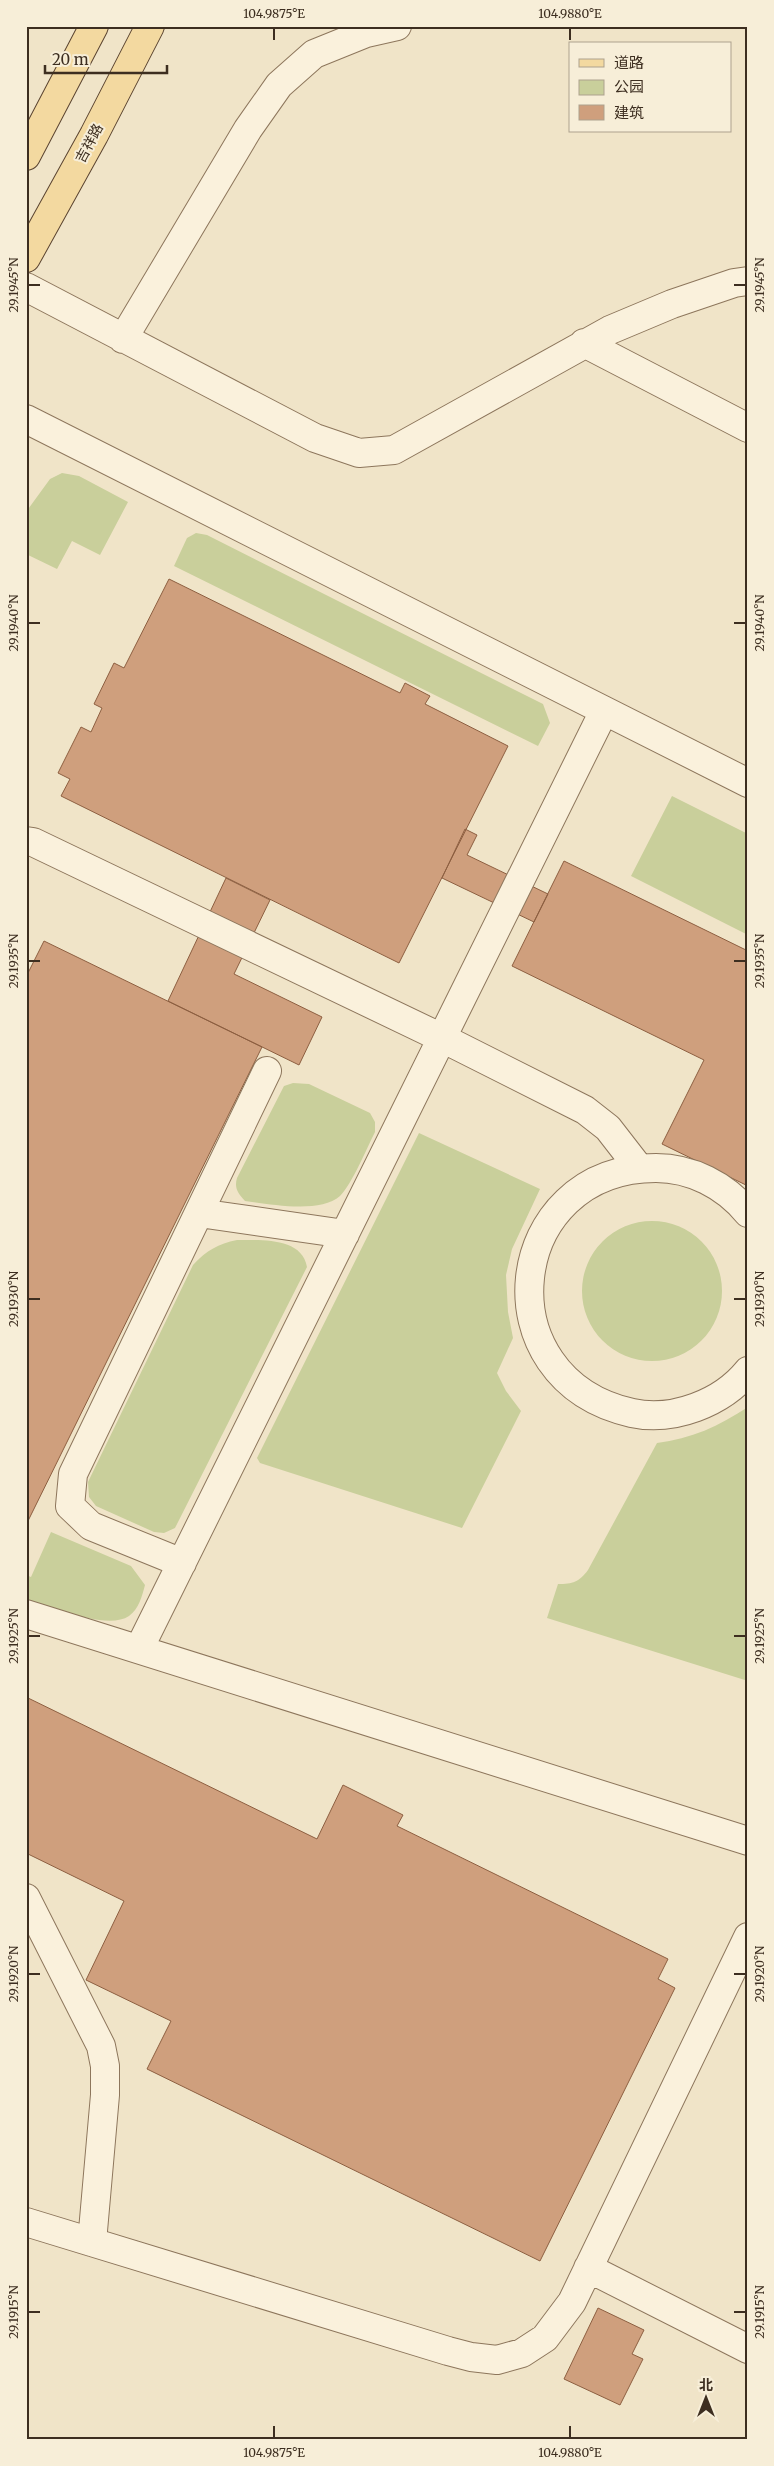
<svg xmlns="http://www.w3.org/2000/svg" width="774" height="2466" viewBox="0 0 774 2466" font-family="Merriweather,'Noto Sans SC',serif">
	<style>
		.green { fill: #c9cf9b }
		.building { fill: #cf9f7d; stroke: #8d5f41 }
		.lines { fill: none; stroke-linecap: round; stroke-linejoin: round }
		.minor-casing { stroke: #8d765c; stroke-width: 30 }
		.major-casing { stroke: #5b4430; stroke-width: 30 }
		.minor { stroke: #faf1dc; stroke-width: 28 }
		.major { stroke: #f3d9a0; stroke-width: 28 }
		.ticks { fill: none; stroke: #3d2e20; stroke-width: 2 }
		.labels { text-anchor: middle; stroke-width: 4; stroke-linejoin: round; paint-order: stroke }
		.street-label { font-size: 14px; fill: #3d2e20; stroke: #f7eed8 }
		.neatline { fill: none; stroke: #3d2e20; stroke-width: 2 }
		.ticks-label { font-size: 12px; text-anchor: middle; fill: #3d2e20 }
	</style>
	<rect width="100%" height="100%" fill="#f0e4c8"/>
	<!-- green -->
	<path class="green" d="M62,473l17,3 49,26 -28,53 -28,-14 -15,28 -31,-15v-42l24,-33z
		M196,533l11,2 336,169 7,19 -12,23 -364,-180 13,-28z
		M672,796l76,38v101l-117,-59z
		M293,1083l16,1 61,29 5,9v10c-8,16 -23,52 -35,64 -20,18 -70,8 -95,5 -7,-8 -11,-13 -8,-23l47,-92z
		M419,1133l121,56 -28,60 -6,26 2,37 5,26 -16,35 9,18 15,20 -59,117 -202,-65 -3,-5z
		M582 1291a70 70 0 1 1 140 0a70 70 0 1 1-140 0Z
		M237,1240c24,0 65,-3 70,27l-132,261 -11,5 -10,-1 -58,-26 -7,-9 -1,-15 105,-217c14,-15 25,-21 44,-25z
		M748,1407v274l-201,-63 11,-34c15,0 21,-2 30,-14l69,-127c34,-4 62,-17 91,-36z
		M51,1532l80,34 14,19c-3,11 -6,24 -16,31 -22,15 -78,-10 -103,-17v-24l5,2z"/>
	<!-- building -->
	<path class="building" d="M169,579l231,114 5,-10 25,13 -5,8 83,42 -109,217 -338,-167 9,-17 -12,-6 23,-46 10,5 11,-24 -8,-4 20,-41 10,5z
		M465,829l12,6 -10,20 81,39 -14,28 -92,-44z
		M564,861l184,90v235l-86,-42 42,-84 -192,-94z
		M226,878l44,22 -36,74 88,43 -23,48 -131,-64z
		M44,941l218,106 -236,478v-548z
		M26,1697l291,142 26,-54 60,30 -6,11 271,133 -10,20 17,9 -135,273 -393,-192 24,-48 -85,-41 38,-79 -98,-48z
		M598,2308l46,22 -12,24 11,5 -23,46 -56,-26z"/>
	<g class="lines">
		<!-- minor casing -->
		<g class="minor-casing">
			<path id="minor" d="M26,287l289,151 44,15 35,-3 216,-120 62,-26 62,-21 14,-2
				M123,339l125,-210 31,-44 35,-31 52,-21 31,-7
				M584,343l164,85
				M26,419l722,364
				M26,841l7,1 409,196 143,72 23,18 31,40
				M199,1213l146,21
				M748,1213c-23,-28 -57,-45 -92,-45 -152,0 -176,211 -24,245 41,9 90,-10 116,-42
				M182,1563l-91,-37 -21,-20 3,-32 194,-403
				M26,1614l722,227
				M139,1649l465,-938
				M26,1898l75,148 4,20v29l-13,147
				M26,2222l422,129 23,6 26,3 25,-7 23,-15 27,-36 176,-365
				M588,2268l160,81"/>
		</g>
		<!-- major casing -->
		<g class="major-casing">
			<path id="major" d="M26,156l68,-130
				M26,258l68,-123 56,-109"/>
		</g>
		<!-- minor -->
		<use href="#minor" class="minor"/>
		<!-- major -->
		<use href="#major" class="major"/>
	</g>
	<!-- ticks -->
	<path class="ticks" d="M274,28v12M570,28v12M28,285h12M734,285h12M28,623h12M734,623h12M28,961h12M734,961h12M28,1299h12M734,1299h12M28,1636h12M734,1636h12M28,1974h12M734,1974h12M28,2312h12M734,2312h12M274,2426v12M570,2426v12"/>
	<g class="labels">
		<!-- street labels -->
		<g class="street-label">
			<text transform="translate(89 143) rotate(-62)" y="5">吉祥路</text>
		</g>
	</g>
	<!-- border -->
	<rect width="774" height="2466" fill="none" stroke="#f7eed8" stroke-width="55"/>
	<!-- legend -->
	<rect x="569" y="42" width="162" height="90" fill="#f7eed8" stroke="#ada18e"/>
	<rect x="579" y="59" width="25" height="8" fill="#f3d9a0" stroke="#ada18e"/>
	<text x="614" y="68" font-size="15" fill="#3d2e20">道路</text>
	<rect x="579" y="80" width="25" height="15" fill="#c9cf9b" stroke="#ada18e"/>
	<text x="614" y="92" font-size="15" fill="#3d2e20">公园</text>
	<rect x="579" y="105" width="25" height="15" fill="#cf9f7d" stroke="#ada18e"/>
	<text x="614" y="118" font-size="15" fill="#3d2e20">建筑</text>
	<!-- north arrow -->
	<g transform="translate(706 2398)" stroke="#f7eed8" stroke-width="4" paint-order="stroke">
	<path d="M0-4L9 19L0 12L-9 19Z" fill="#3d2e20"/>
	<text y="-8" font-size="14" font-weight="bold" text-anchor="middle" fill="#3d2e20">北</text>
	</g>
	<!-- scale -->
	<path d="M45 65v8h122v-8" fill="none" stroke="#3d2e20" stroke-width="2.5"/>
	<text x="52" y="65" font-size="15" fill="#3d2e20" stroke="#f7eed8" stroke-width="4" paint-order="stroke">20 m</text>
	<rect x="28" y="28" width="718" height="2410" class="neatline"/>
	<g class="ticks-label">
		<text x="274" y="18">104.9875°E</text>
		<text x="570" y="18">104.9880°E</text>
		<text transform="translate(14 285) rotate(-90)" y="4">29.1945°N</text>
		<text transform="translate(760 285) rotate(-90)" y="4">29.1945°N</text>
		<text transform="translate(14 623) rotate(-90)" y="4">29.1940°N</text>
		<text transform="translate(760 623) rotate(-90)" y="4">29.1940°N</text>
		<text transform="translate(14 961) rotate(-90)" y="4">29.1935°N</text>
		<text transform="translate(760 961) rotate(-90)" y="4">29.1935°N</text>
		<text transform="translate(14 1299) rotate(-90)" y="4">29.1930°N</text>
		<text transform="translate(760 1299) rotate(-90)" y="4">29.1930°N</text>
		<text transform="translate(14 1636) rotate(-90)" y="4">29.1925°N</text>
		<text transform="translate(760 1636) rotate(-90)" y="4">29.1925°N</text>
		<text transform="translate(14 1974) rotate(-90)" y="4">29.1920°N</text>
		<text transform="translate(760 1974) rotate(-90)" y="4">29.1920°N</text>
		<text transform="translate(14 2312) rotate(-90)" y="4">29.1915°N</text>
		<text transform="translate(760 2312) rotate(-90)" y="4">29.1915°N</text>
		<text x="274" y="2457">104.9875°E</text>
		<text x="570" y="2457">104.9880°E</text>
	</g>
</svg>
